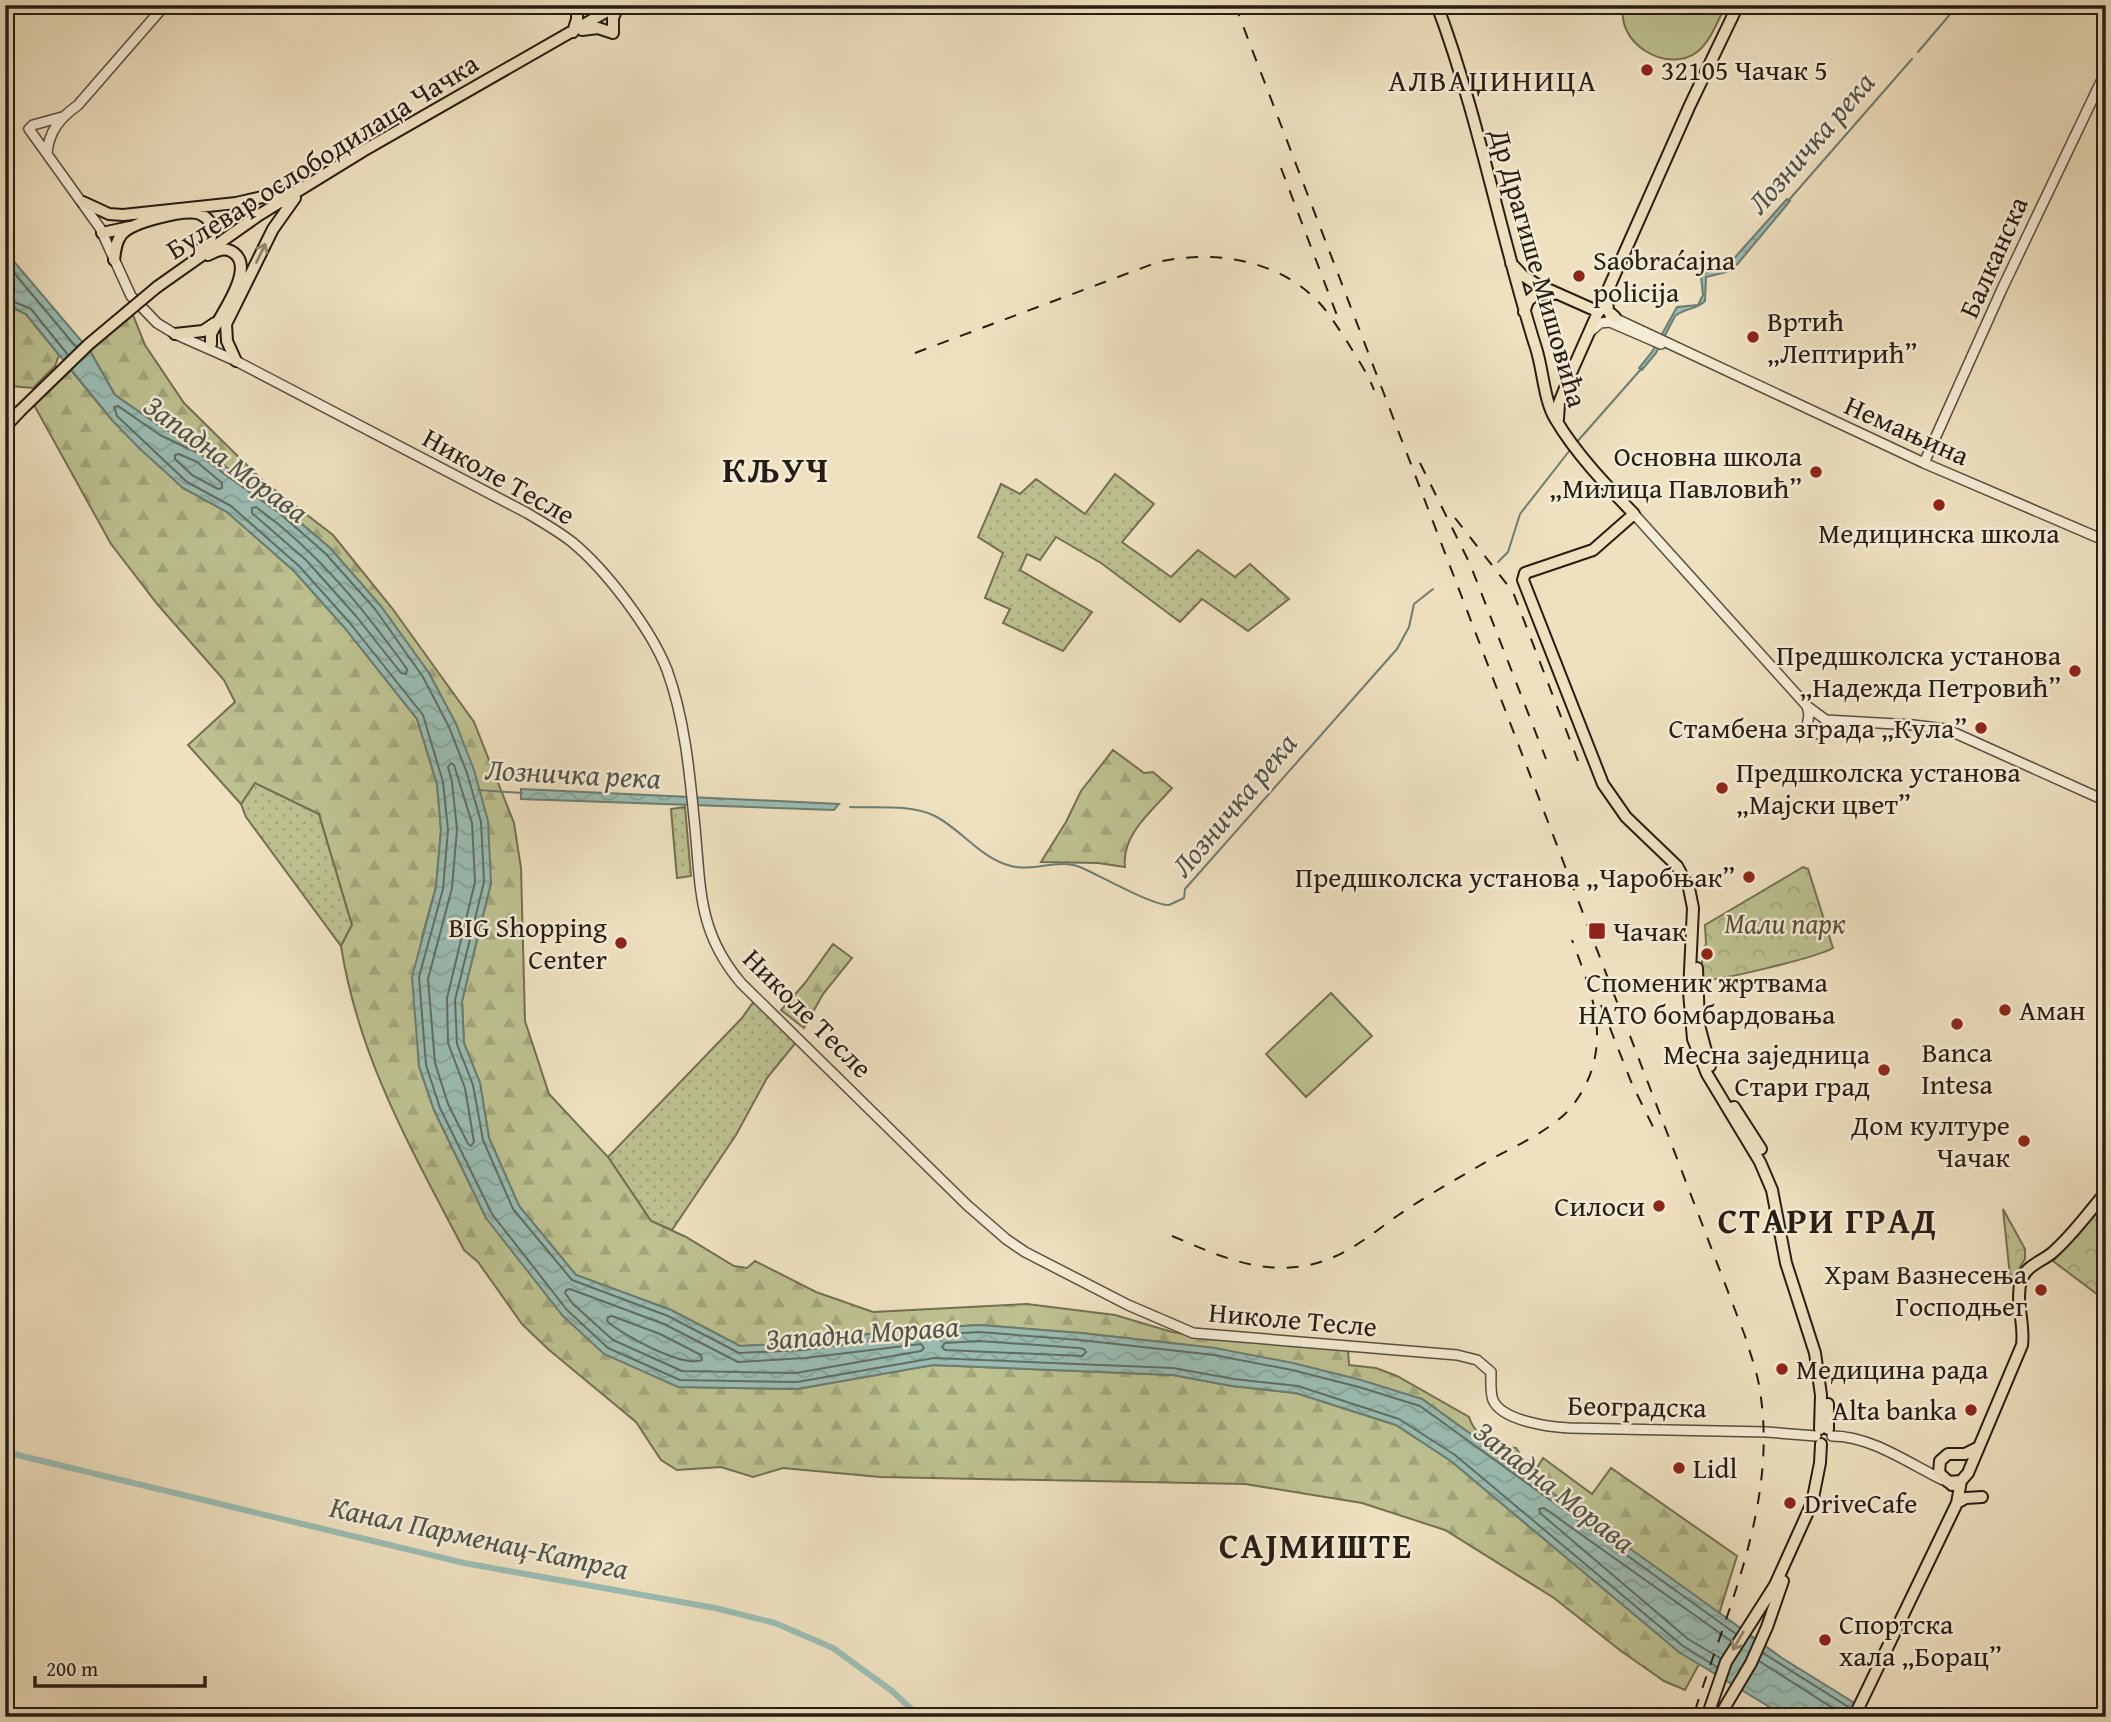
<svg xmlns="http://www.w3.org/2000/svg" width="2111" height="1722" viewBox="0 0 2111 1722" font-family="'Gentium Book Plus',serif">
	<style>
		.grass { fill: url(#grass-dots); stroke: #727052; stroke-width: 2 }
		.forest { fill: url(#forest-firs); stroke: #727052; stroke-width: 2 }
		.park { fill: url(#park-crowns); stroke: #727052; stroke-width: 2 }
		.pitch { fill: #bdc290; stroke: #727052; stroke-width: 2 }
		.water { fill: url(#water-waves); stroke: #6c7d73; stroke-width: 2 }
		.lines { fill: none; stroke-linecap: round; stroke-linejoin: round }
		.shore { stroke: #606d64; stroke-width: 2 }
		.stream { stroke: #6c7d73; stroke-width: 2 }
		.canal { stroke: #9abdb3; stroke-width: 6 }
		.minor-casing { stroke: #584e3f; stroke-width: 12 }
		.major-casing { stroke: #261d14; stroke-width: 14 }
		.minor { stroke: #f5ecd6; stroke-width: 9 }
		.major { stroke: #efe1c0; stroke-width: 10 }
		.rail { stroke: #261d14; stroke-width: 2; stroke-dasharray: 12 12; stroke-linecap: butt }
		.major-bridge-casing { stroke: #261d14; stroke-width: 14; stroke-linecap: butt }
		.major-bridge { stroke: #efe1c0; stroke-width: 10 }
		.oneway { stroke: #958973 }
		.poi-dot { fill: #8f2418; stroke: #f5ecd6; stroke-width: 2.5 }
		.labels { text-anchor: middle; stroke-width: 5; stroke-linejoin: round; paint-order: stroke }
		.poi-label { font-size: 28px; fill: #261d14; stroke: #f5ecd6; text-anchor: start }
		.street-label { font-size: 28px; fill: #261d14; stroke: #f5ecd6 }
		.park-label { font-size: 28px; font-style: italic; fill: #534f39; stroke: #f5ecd6 }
		.neighbourhood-label { font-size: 30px; letter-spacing: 2px; fill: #261d14; stroke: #f5ecd6 }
		.water-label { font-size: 30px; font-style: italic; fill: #4f554c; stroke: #f5ecd6 }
		.district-label { font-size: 35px; font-weight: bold; letter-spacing: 2px; fill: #261d14; stroke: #f5ecd6 }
	</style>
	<defs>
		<pattern id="grass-dots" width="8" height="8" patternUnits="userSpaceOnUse" patternTransform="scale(1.75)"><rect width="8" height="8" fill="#bdc290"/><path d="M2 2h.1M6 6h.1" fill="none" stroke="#a2a67b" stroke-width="1.8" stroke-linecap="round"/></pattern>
		<pattern id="forest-firs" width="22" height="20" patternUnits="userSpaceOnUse" patternTransform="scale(1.75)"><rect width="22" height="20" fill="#bdc290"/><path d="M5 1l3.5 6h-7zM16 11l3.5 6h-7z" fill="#a2a67b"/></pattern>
		<pattern id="park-crowns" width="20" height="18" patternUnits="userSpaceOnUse" patternTransform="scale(1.75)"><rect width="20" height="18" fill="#bdc290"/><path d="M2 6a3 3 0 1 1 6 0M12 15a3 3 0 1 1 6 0" fill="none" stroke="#a2a67b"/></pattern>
		<pattern id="water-waves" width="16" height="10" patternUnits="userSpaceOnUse" patternTransform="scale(1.75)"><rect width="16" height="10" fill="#9abdb3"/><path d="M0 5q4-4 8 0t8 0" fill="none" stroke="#85a299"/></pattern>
	</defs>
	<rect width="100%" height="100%" fill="#efe1c0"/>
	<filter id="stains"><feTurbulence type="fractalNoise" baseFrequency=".00286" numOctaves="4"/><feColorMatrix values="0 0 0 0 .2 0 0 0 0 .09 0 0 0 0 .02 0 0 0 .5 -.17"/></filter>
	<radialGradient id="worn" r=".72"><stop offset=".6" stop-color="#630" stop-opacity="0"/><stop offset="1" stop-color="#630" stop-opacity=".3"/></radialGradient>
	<!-- grass -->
	<path class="grass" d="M1115,474l39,30 -32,38 49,35 27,-27 37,27 15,-13 39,35 -41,32 -46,-32 -22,23 -79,-59 -45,-26 -16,23 -13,-6 -7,16 72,42 -29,39 -60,-28 7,-14 -25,-11 18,-45 -25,-16 23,-53 19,10 16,-15 49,35z
		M255,782l64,32 33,111 -11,21 -95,-129 -5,-13z
		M685,807l6,69 -14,2 -6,-69z
		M754,1001l43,40 -30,37 -31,57 -64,95 -21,-9 -43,-64 134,-139z"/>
	<!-- forest -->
	<path class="forest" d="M5,304l21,10 33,41 -4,11 -22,22 -22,-2 -6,-6z
		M133,315l12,30 39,58 79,78 70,54 59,73 82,114 40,101 7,45 4,153 24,73 59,63 43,64 35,16 48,29 13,2 8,-7 61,31 57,20 154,-8 88,11 57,17 65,9 111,8 1,16 27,3 21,8 72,41c7,22 26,29 47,31 7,9 8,19 21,20l6,-10 49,36 19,-26 126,88 -18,58 -297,-215 -207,-51 -134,-15 -102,-8 -80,5 -96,13 -63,3 -69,-36 -95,-35 -57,-69 -30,-68 -9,-55 -16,-40 -2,-42 29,-118 -35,-159 -27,-51 -49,-68 -50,-57 -48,-41 -55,-39 -21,-19 -42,-20 -49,-34 -25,-44z
		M71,370l41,50 71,68 44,24 67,59 50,56 73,92 20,65 4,46 -5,57 -14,50 -5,91 2,38 15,44 52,108 192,169 119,2 136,-24 240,10 59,11 64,7 100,32 55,36 228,191 20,12 -14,26 -21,-9 -43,-30 -67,-53 -109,-68 -83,-27 -117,-19 -365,-7 -97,-9 -30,9 -32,-10 -44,3 -16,-10 -25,-38 -88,-73 -26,-25 -44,-62 -14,-12c-52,-100 -105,-190 -123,-304l11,-21 -33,-111 -64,-31 -14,21 -53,-59 47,-43 -11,-22 -66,-75 -47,-61 -77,-139z
		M1113,750l31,23 9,-1 19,16c-20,23 -51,47 -47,79l-27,-4 -57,-1 25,-40 15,-31z
		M833,944l19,14 -29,36 -19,34 -23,-18 24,-27z"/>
	<!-- park -->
	<path class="park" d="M1803,867l5,2 25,79c-15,9 -117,34 -132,32l-1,-9 6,-28 -1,-18z
		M2106,1202v99l-53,-40z
		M2003,1209l22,40v10l-10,16 -5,1z"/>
	<!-- pitch -->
	<path class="pitch" d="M1624,5h102c-8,15 -15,36 -29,47 -30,23 -83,-10 -73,-47z
		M1331,993l41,43 -66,61 -40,-43z"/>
	<!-- water -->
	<path class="water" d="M1787,199l3,2 -55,66 -9,5 -20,5 -1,24c-9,9 -20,7 -30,15l-19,37 -14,17 -3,-2 13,-16 25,-45 21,-2 5,-10 -2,-19c7,-8 19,-5 28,-12z
		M5,251l85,100 25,44 49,34 42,20 21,19 55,39 48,41 50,57 49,68 27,51 18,46 14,51 3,62 -29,118 2,42 16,40 9,55 30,68 57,69 95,35 69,36 63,-3 96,-13 80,-5 102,8 134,15 78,15 68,17 61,19 360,259 95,59h-91l-107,-65 -228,-191 -55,-36 -100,-32 -64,-7 -59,-11 -240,-10 -136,24 -119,-2 -74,-33 -42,-39 -76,-97 -52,-108 -15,-44 -7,-89 24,-90 5,-57 -4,-46 -20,-65 -73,-92 -50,-56 -67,-59 -44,-24 -44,-40 -27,-28 -86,-106 -21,-10z
		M521,789l318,15 -5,6 -313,-11z"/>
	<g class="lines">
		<!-- shore -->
		<path class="shore" d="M5,262l71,85
			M5,298l26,11 37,46
			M179,454l18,8 25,21v5l-4,1 -26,-14 -17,-16v-4z
			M256,507c61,44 107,101 151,162l-1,5 -5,-1 -45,-57 -50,-56 -54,-47v-5z
			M451,763l3,2 18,58 3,59 -28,116 1,45 17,45 9,54 -3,4 -3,-2 -20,-40 -13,-41 -7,-84 24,-91 5,-59 -5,-47 -4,-15z
			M570,1289l94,35 74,38 67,-4 116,-14 3,4 -3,3 -125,22 -114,-2 -69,-31 -40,-36 -8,-11 1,-3z
			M612,1316l48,18 41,21 1,5c-19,8 -80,-25 -95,-39l1,-4z
			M979,1341l100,7 5,1 2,3 -4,4 -137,-6 -3,-3 3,-4z
			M1763,1653l87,55
			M1720,1658l-32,-19 -148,-126 -1,-4 5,-1 187,133
			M1759,1661l88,56
			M1717,1667l-34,-21 -228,-191 -56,-36 -101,-33 -64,-7 -61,-11 -239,-10 -137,24 -117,-2 -72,-32 -41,-38 -75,-96 -52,-106 -14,-43 -7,-88 24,-88 5,-59 -5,-48 -20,-67 -74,-93 -50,-56 -68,-60 -44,-24 -70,-66 -3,-9 4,-1 42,29 42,20 21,18 55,39 47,41 50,56 48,68 26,50 18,46 14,49 3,60 -29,118 2,44 16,41 10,55 30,69 59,71 96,36 71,37 65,-3 96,-13 79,-5 101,8 134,15 78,15 67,17 61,19 316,228"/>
		<!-- stream -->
		<path class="stream" d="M1918,52l40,-47
			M1788,201l124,-142
			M1576,443l66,-75
			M1498,562l10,-10 12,-38 50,-64
			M478,790l44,3
			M850,807c26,1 60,-3 85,9 27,14 45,42 76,50 23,6 47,-8 69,1 21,9 71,38 89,38l15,-7 1,-9 212,-240 12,-22 5,-23 19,-15"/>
		<!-- canal -->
		<path class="canal" d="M5,1452l459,111 251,45 60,15 58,25 59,43 28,26"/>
		<!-- minor casing -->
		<g class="minor-casing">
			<path id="minor" d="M62,117l-29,8 -4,4 71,99 31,68 26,27 18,11 61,27 291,152c15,9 31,18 45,29 34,28 79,87 95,128 18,49 23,106 28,158 6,62 3,104 46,155l226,222 39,34 19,13 103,53 65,28 264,22 20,5 14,12c0,8 -1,20 2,28 9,21 57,27 76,28l198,4 49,4
				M47,153c2,-22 13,-35 31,-48l87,-100
				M1610,316l314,147 182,78
				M1592,330l8,-7 10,-1 51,22
				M1924,463l78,-174 104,-218
				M1634,514l173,192 19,14
				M1807,706l2,9 -2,11 4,7c10,3 18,-3 15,-13
				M1826,720l87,5 33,4 160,72
				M1832,1436c39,0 76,27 111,44"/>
		</g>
		<!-- major casing -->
		<g class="major-casing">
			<path id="major" d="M1437,5c42,112 63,230 99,343 7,21 8,54 20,72 20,34 51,66 78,94l-41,36 -65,22
				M582,30l16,-2 15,5v-15l5,-12
				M573,32l4,-13v-14
				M83,202l26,12 14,1 113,-12 53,-12
				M102,233l28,-6
				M208,255c8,-4 17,-9 26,-2 22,16 -15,64 -23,81v10
				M114,260c1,-9 2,-19 8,-26 10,-12 60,-24 75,-21 7,2 10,5 14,10v14l-10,12
				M1511,263l11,12 14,9 63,28
				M157,287l102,-72 104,-64 255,-146
				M1607,297l1,14 7,6
				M1524,312l4,-11 7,-6 18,-1
				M175,334l28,-3 12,-8
				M236,361l-9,-20 -1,-17 47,-95 22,-31
				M1558,419l1,-16 12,-30 119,-268 48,-100
				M5,427l15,-16
				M1528,572l-3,1 -2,7 80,204 23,33 51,49 12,22 4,20 -4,84 4,47 14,35 53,88 12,28 14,73 29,90 6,42 -1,34
				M1697,968l2,57 11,41
				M1734,1107l27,42
				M1828,1429v-25
				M1948,1482l13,-1 7,-8 54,-128c3,-21 -7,-44 -1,-64 4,-15 20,-19 31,-28 20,-17 37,-41 54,-61
				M1952,1485l-13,-12 1,-12 8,-7h17l14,-7
				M1957,1503l9,-5 16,-1
				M1707,1717l19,-55 49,-77 37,-82 8,-40 1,-19
				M1719,1717l32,-54 16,-36 16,-46
				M1854,1717l103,-214 4,-22"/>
		</g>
		<!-- minor -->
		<use href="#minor" class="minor"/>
		<!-- major -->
		<use href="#major" class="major"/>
		<!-- rail -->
		<path class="rail" d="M1235,5l510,1331c6,20 14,41 16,62 15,111 -36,216 -68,319
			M1281,168l57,150
			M915,353l243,-91c57,-13 125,-2 165,45 9,11 17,24 25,36 9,15 20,31 26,47
			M1420,463l50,101 76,195
			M1455,518l58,74 65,169
			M1601,1005l31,79 26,53
			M1172,1236c43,18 84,38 132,30 37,-6 64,-29 93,-50 26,-18 54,-34 82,-50 29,-17 61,-29 86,-52 12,-12 22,-29 27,-45 14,-46 -4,-86 -20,-129"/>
		<!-- major-bridge casing -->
		<g class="major-bridge-casing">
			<path id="major-bridge" d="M20,411l69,-67 68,-57"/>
		</g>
		<!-- major-bridge -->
		<use href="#major-bridge" class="major-bridge"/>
	</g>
	<!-- one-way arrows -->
	<defs><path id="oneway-shaft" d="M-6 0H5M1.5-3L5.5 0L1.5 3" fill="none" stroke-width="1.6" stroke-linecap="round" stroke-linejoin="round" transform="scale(1.75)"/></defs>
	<g class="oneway">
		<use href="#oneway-shaft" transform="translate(261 253) rotate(-64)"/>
		<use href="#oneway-shaft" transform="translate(1738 1641) rotate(120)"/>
	</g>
	<!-- markers -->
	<g class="poi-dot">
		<circle cx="1647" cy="70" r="7"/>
		<circle cx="1579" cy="276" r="7"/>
		<circle cx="1753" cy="337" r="7"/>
		<circle cx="1816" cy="472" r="7"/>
		<circle cx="1939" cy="505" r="7"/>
		<circle cx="2075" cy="671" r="7"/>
		<circle cx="1981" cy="728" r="7"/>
		<circle cx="1722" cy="788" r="7"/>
		<circle cx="1749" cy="877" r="7"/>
		<rect x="1588" y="922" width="18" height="18" rx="3.5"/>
		<circle cx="621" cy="943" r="7"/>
		<circle cx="1707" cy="954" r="7"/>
		<circle cx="2005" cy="1010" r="7"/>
		<circle cx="1957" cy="1024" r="7"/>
		<circle cx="1884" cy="1070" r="7"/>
		<circle cx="2024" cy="1141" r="7"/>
		<circle cx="1659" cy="1206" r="7"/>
		<circle cx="2041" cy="1290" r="7"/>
		<circle cx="1782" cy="1369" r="7"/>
		<circle cx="1971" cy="1410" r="7"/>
		<circle cx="1679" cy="1468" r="7"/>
		<circle cx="1790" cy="1503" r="7"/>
		<circle cx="1825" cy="1640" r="7"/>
	</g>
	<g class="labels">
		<!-- poi labels -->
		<g class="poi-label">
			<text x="1661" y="80">32105 Чачак 5</text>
			<text x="1593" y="270">Saobraćajna<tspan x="1593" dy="32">policija</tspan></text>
			<text x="1767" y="331">Вртић<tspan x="1767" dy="32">„Лептирић”</tspan></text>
			<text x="1802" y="466" text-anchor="end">Основна школа<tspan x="1802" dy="32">„Милица Павловић”</tspan></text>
			<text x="1939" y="543" text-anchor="middle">Медицинска школа</text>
			<text x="2061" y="665" text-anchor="end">Предшколска установа<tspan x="2061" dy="32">„Надежда Петровић”</tspan></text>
			<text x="1967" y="738" text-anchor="end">Стамбена зграда „Кула”</text>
			<text x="1736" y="782">Предшколска установа<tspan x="1736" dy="32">„Мајски цвет”</tspan></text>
			<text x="1735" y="887" text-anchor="end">Предшколска установа „Чаробњак”</text>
			<text x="607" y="937" text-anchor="end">BIG Shopping<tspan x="607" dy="32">Center</tspan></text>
			<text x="1613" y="941">Чачак</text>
			<text x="1707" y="992" text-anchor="middle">Споменик жртвама<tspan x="1707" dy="32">НАТО бомбардовања</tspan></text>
			<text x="2019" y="1020">Аман</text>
			<text x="1957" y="1062" text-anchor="middle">Banca<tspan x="1957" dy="32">Intesa</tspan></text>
			<text x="1870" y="1064" text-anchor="end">Месна заједница<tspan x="1870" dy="32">Стари град</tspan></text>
			<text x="2010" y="1135" text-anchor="end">Дом културе<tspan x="2010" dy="32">Чачак</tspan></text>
			<text x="1645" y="1216" text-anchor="end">Силоси</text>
			<text x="2027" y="1284" text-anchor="end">Храм Вазнесења<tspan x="2027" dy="32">Господњег</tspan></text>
			<text x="1796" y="1379">Медицина рада</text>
			<text x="1957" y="1420" text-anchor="end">Alta banka</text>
			<text x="1693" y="1478">Lidl</text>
			<text x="1804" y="1513">DriveCafe</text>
			<text x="1839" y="1634">Спортска<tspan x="1839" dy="32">хала „Борац”</tspan></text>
		</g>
		<!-- street labels -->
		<g class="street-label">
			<text transform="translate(322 156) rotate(-32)" y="10">Булевар ослободилаца Чачка</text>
			<text transform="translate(1993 257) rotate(-66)" y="10">Балканска</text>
			<text transform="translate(1539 268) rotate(74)" y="10">Др Драгише Мишовића</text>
			<text transform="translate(1907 430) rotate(24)" y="10">Немањина</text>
			<text transform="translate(499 476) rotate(29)" y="10">Николе Тесле</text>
			<text transform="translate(808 1013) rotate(45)" y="10">Николе Тесле</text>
			<text transform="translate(1293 1319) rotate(5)" y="10">Николе Тесле</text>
			<text transform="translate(1637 1406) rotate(1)" y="10">Београдска</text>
		</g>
		<!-- park labels -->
		<g class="park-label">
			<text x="1785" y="933">Мали парк</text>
		</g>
		<!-- neighbourhood labels -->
		<g class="neighbourhood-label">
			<text x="1493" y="91">АЛВАЏИНИЦА</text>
		</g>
		<!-- water labels -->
		<g class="water-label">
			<text transform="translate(1811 143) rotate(-49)" y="10">Лозничка река</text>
			<text transform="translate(226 459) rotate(36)" y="10">Западна Морава</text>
			<text transform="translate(573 774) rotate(3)" y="10">Лозничка река</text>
			<text transform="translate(1234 805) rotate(-50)" y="10">Лозничка река</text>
			<text transform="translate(862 1333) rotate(-4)" y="10">Западна Морава</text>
			<text transform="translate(1554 1487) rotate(38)" y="10">Западна Морава</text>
			<text transform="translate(479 1538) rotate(12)" y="10">Канал Парменац-Катрга</text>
		</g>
		<!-- district labels -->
		<g class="district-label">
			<text x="776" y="482">КЉУЧ</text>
			<text x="1828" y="1233">СТАРИ ГРАД</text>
			<text x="1316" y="1558">САЈМИШТЕ</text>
		</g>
	</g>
	<!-- margin -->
	<rect width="2111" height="1722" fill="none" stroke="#efe1c0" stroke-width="28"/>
	<rect x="7" y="7" width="2097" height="1708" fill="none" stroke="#261d14" stroke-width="3.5"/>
	<rect x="14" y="14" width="2083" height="1694" fill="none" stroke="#261d14" stroke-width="2"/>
	<!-- scale -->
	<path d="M35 1676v10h170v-10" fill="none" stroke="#261d14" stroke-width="3.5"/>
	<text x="46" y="1676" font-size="21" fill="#261d14" stroke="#f5ecd6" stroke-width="5" paint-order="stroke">200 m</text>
	<rect width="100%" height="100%" filter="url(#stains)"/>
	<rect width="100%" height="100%" fill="url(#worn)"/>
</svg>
